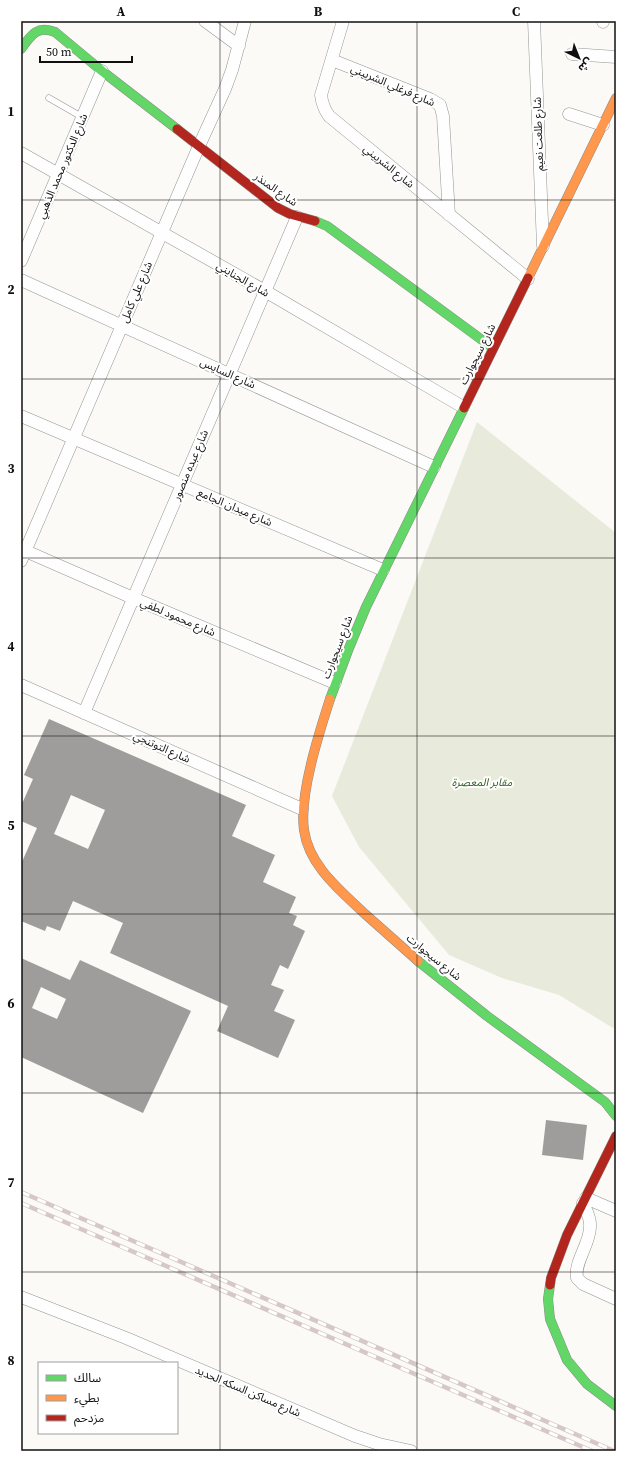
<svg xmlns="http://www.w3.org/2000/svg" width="637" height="1472" viewBox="0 0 637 1472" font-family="'Source Serif 4','Noto Sans Arabic',serif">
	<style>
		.cemetery { fill: #e8ebdb }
		.building { fill: #9f9d9b; fill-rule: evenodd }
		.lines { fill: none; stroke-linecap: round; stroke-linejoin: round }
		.lane-casing { stroke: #969594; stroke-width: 7 }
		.street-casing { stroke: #969594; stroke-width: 13 }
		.fast-casing { stroke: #8c8c8a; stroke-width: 10 }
		.slow-casing { stroke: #8c8c8a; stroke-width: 10 }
		.jam-casing { stroke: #8c8c8a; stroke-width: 10 }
		.lane { stroke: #fefefe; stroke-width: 6 }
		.street { stroke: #fefefe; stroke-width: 12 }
		.fast { stroke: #63d668; stroke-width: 9 }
		.slow { stroke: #ff974d; stroke-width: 9 }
		.jam { stroke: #b3261e; stroke-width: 9 }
		.rail-casing { stroke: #d6c7c8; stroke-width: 4.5 }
		.rail { stroke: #fff; stroke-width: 3; stroke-dasharray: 9; stroke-linecap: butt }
		.grid { fill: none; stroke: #101010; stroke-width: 1; stroke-opacity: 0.55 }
		.labels { text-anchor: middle; stroke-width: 4; stroke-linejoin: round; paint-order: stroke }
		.street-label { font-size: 11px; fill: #101010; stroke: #fff }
		.park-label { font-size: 11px; font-style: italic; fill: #356225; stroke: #fff }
		.neatline { fill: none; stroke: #101010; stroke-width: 1.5 }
		.grid-label { font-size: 13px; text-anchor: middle; font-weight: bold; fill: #101010 }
	</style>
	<rect width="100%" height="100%" fill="#fbfaf6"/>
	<!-- cemetery -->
	<path class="cemetery" d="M477,422l139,111v494l-3,1 -54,-33 -57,-17 -53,-23 -90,-108 -27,-51z"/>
	<!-- building -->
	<path class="building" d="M49,719l197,86 -14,31 43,19 -12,27 33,15 -7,16 8,3 -4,9 12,6 -17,38 -8,-4 -9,20 13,5 -10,21 21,9 -17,38 -61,-27 11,-25 -118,-53 13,-30 -50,-22 -13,30 -13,-5 -2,5 -24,-10v-57l16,-36 -16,-7v-15l12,-27 -9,-4zM71,795l34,15 -17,39 -34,-15z
		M21,958l49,22 10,-20 111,51 -48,102 -122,-56zM41,987l25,12 -9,20 -25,-11z
		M546,1120l41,5 -4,35 -41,-5z"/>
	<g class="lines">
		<!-- lane casing -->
		<g class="lane-casing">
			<path id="lane" d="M49,98l33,19"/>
		</g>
		<!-- street casing -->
		<g class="street-casing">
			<path id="street" d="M205,21l34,25
				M343,21l-22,74c1,9 3,14 8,21l199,163
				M534,21l9,225
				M603,21v1
				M572,54l44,3
				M332,60l98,39 10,6 3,11 6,99
				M569,114l34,11
				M21,153l244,138 198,116
				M21,261l81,-190
				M21,280l413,187
				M21,416l362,154
				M21,549l112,49 202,85
				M21,561l178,-415 26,-57 7,-19 13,-49
				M21,685l281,124
				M84,713l213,-496
				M586,1198l30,13
				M583,1203c3,7 8,15 7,24 0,17 -16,35 -13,51l6,6 33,15
				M21,1297l105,41 229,98 24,8 32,7"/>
		</g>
		<!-- fast casing -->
		<g class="fast-casing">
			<path id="fast" d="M21,49c10,-14 16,-24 34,-17l47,39 75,58
				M315,221l12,5 166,122
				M330,699l19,-51 17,-41 98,-199
				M418,961l69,55 118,86 11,14
				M550,1285l-2,14 2,20 17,41 20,24 29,22"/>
		</g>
		<!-- slow casing -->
		<g class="slow-casing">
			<path id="slow" d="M528,278l88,-180
				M330,699c-11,34 -31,96 -26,131 5,36 36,60 61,84 18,16 35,31 53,47"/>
		</g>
		<!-- jam casing -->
		<g class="jam-casing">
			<path id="jam" d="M177,129l101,79 12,6 25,7
				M464,408l64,-130
				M550,1285l1,-7 16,-43 49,-99"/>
		</g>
		<!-- lane -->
		<use href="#lane" class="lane"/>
		<!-- street -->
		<use href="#street" class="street"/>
		<!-- fast -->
		<use href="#fast" class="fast"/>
		<!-- slow -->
		<use href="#slow" class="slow"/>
		<!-- jam -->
		<use href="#jam" class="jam"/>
		<!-- rail casing -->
		<g class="rail-casing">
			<path id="rail" d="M21,1192l593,259
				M21,1203l571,248"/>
		</g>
		<!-- rail -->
		<use href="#rail" class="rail"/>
	</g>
	<!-- grid -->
	<path class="grid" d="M220,21v1430M417,21v1430M21,200h595M21,379h595M21,558h595M21,736h595M21,914h595M21,1093h595M21,1272h595"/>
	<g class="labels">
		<!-- street labels -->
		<g class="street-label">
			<text transform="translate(393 85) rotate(23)" y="4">شارع فرغلي الشربيني</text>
			<text transform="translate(538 134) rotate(-92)" y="4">شارع طلعت نعيم</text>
			<text transform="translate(62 166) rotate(-67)" y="4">شارع الدكتور محمد الذهبي</text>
			<text transform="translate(389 166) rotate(39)" y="4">شارع الشربيني</text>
			<text transform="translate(276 189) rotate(35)" y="4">شارع المنذر</text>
			<text transform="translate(243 279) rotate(30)" y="4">شارع الجنايني</text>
			<text transform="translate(136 292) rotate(-67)" y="4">شارع علي كامل</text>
			<text transform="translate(477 354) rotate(-63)" y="4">شارع سيجوارت</text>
			<text transform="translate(228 373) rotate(24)" y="4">شارع السايس</text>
			<text transform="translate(190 465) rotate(-67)" y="4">شارع عبده منصور</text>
			<text transform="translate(235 507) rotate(23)" y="4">شارع ميدان الجامع</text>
			<text transform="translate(178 617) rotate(23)" y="4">شارع محمود لطفي</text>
			<text transform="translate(337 647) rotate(-69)" y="4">شارع سيجوارت</text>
			<text transform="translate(162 747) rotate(24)" y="4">شارع التوتنجي</text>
			<text transform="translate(434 957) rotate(39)" y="4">شارع سيجوارت</text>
			<text transform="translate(248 1391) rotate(23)" y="4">شارع مساكن السكه الحديد</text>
		</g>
		<!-- park labels -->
		<g class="park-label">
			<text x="482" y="786">مقابر المعصرة</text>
		</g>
	</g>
	<!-- border -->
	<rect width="637" height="1472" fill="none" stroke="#ffffff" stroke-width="44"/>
	<!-- legend -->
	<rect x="38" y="1362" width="140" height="72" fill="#ffffff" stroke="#9f9f9f"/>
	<rect x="46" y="1375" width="20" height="6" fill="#63d668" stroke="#9f9f9f"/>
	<text x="74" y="1382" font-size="12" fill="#101010">سالك</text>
	<rect x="46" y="1395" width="20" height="6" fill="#ff974d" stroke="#9f9f9f"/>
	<text x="74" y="1402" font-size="12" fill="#101010">بطيء</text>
	<rect x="46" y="1415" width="20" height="6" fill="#b3261e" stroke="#9f9f9f"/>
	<text x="74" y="1422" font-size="12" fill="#101010">مزدحم</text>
	<!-- north arrow -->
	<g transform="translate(579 58) rotate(137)" stroke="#ffffff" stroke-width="3" paint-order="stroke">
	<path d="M0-3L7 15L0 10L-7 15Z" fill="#101010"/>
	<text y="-6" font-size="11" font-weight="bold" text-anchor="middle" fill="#101010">ش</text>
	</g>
	<!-- scale -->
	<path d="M40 56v6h92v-6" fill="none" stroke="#101010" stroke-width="2"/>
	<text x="46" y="56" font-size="12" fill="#101010" stroke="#ffffff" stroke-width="3" paint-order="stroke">50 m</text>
	<rect x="22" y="22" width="593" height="1428" class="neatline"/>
	<g class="grid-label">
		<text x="121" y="16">A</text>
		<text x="318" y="16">B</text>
		<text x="516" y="16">C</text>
		<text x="11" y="116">1</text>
		<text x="11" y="294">2</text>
		<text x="11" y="473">3</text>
		<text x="11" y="651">4</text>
		<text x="11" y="830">5</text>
		<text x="11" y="1008">6</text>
		<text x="11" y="1187">7</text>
		<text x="11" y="1365">8</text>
	</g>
</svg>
